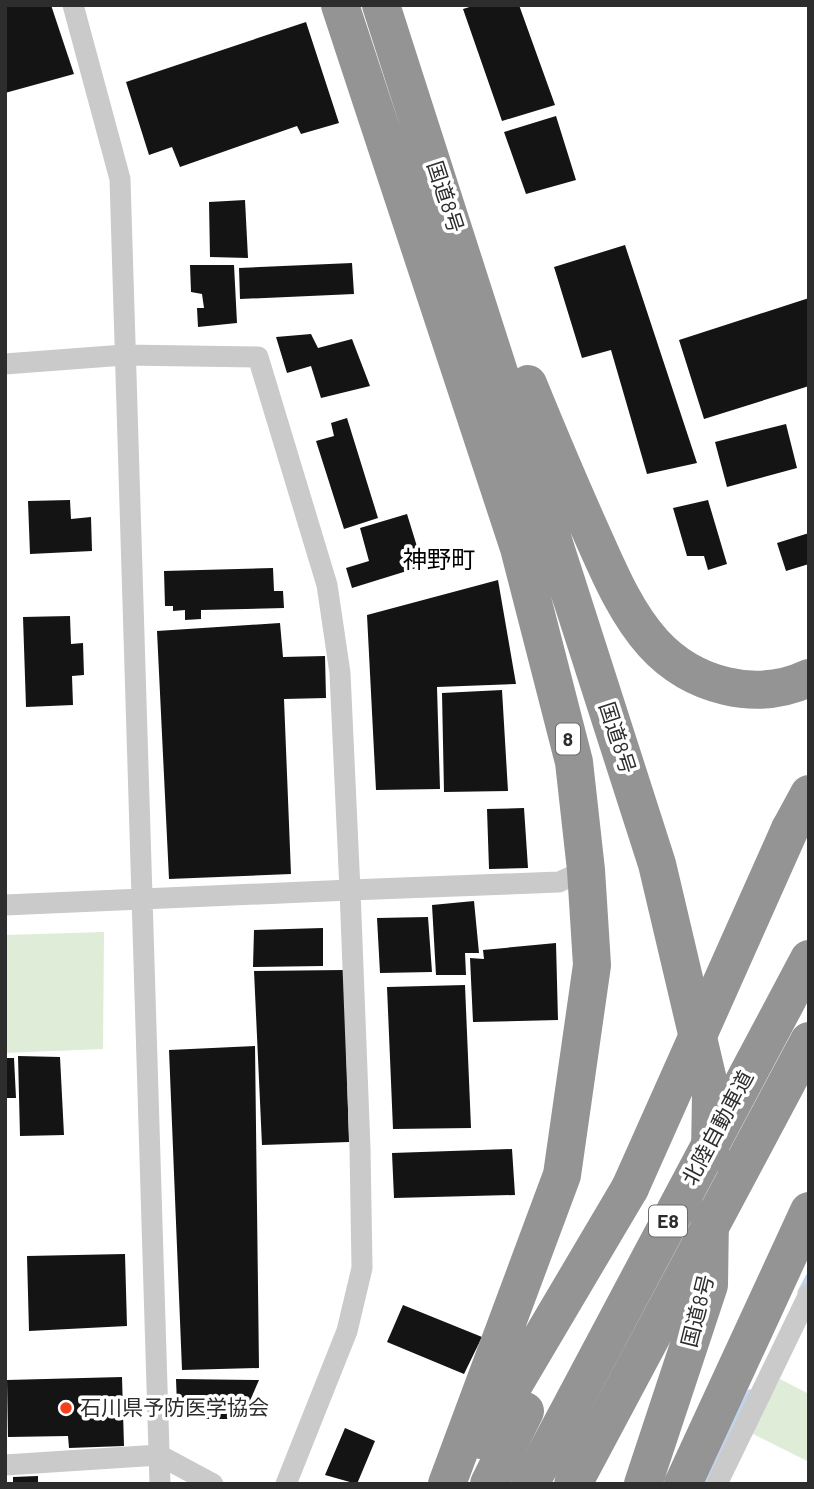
<svg xmlns="http://www.w3.org/2000/svg" width="814" height="1489" viewBox="0 0 814 1489" font-family="Barlow,'Noto Sans JP',sans-serif">
	<style>
		.green { fill: #deecd8 }
		.lines { fill: none; stroke-linecap: round; stroke-linejoin: round }
		.stream { stroke: #c2d3ee; stroke-width: 7 }
		.building { fill: #141414 }
		.street { stroke: #cacaca; stroke-width: 21 }
		.highway { stroke: #949494; stroke-width: 38 }
		.highway-bridge { stroke: #949494; stroke-width: 38 }
		.poi-dot { fill: #f53f1e; stroke: #fff; stroke-width: 2.5 }
		.labels { text-anchor: middle; stroke-width: 7; stroke-linejoin: round; paint-order: stroke }
		.shield { fill: #fff; stroke: #6c6c6c; stroke-width: 2 }
		.shield-label { font-size: 19px; font-weight: bold; fill: #2d2d2d }
		.street-label { font-size: 21px; fill: #2d2d2d; stroke: #fff }
		.poi-label { font-size: 21px; fill: #2d2d2d; stroke: #fff; text-anchor: start }
		.quarter-label { font-size: 24px; fill: #000; stroke: #fff }
	</style>
	<rect width="100%" height="100%" fill="#fff"/>
	<!-- green -->
	<path class="green" d="M104,932l-1,117 -98,4v-118z
		M780,1379l29,15v68l-60,-30z"/>
	<g class="lines">
		<!-- stream -->
		<path class="stream" d="M801,1292l8,-15
			M707,1483l5,-17 38,-73"/>
	</g>
	<!-- building -->
	<path class="building" d="M5,5h46l23,69 -69,19z
		M476,5h43l36,100 -53,16 -39,-112z
		M306,22l33,101 -38,11 -4,-8 -117,41 -8,-20 -23,8 -23,-73z
		M556,116l20,64 -50,14 -22,-62z
		M245,200l3,58 -38,-1 -1,-55z
		M625,245l72,218 -50,11 -36,-124 -29,8 -28,-91z
		M352,263l2,31 -114,5 -1,-31z
		M190,265h44l3,58 -39,4 -1,-19h7l-2,-14 -11,-2z
		M809,298v88l-105,33 -25,-79z
		M311,334l7,14 34,-9 18,47 -49,12 -10,-32 -24,7 -11,-36z
		M347,418l31,100 -34,11 -28,-88 18,-5 -3,-13z
		M786,424l11,44 -70,19 -12,-45z
		M70,500l1,19 20,-2 1,34 -62,3 -2,-53z
		M708,500l19,64 -19,6 -4,-14h-17l-14,-48z
		M407,514l16,52 -71,22 -6,-20 23,-7 -9,-33z
		M809,533v31l-23,7 -9,-28z
		M273,568l1,23h9l1,17 -83,2v9l-16,1v-10l-12,1v-5h-8l-1,-35z
		M498,580l18,104 -79,3 3,102 -64,1 -9,-175z
		M70,616l1,28 12,-1 1,32 -12,1 1,29 -47,2 -3,-90z
		M280,623l3,34 42,-1 1,42 -42,1 7,175 -122,5 -12,-248z
		M502,690l6,101 -64,1 -2,-99z
		M524,808l4,60 -39,1 -2,-60z
		M474,901l5,52h-14l1,22h-30l-4,-70z
		M428,917l4,55 -52,1 -3,-55z
		M323,928v38l-70,1 1,-37z
		M556,943l2,77 -85,2 -3,-64 14,1 -1,-9z
		M344,970l5,172 -87,3 -8,-174z
		M465,985l6,143 -78,1 -6,-142z
		M255,1046l4,322 -77,2 -13,-320z
		M18,1056l42,1 4,78 -44,1z
		M5,1058h9l2,40h-11z
		M512,1149l3,46 -121,3 -2,-45z
		M125,1254l2,72 -98,5 -2,-75z
		M403,1305l79,32 -18,37 -77,-32z
		M122,1377l2,69 -55,2 -1,-12 -60,1 -1,-57z
		M176,1379l83,1 -17,39h-37l-2,-12 -26,-2z
		M345,1428l30,13 -18,43 -32,-9z
		M38,1476v8h-25v-7z"/>
	<g class="lines">
		<!-- street -->
		<path class="street" d="M73,5l47,174 40,1305
			M5,364l119,-9 134,2 69,228 13,88 10,217 -345,15
			M5,1465l154,-10 54,29
			M286,1484l61,-153 15,-63 -2,-120 -10,-258 209,-8 27,-12
			M717,1484l92,-190"/>
		<!-- highway -->
		<path class="highway" d="M340,5l179,543 55,214 12,108 6,95 -30,210 -115,309
			M381,5l276,859 54,229 -1,61
			M528,384c20,49 41,99 63,148 17,38 34,80 62,111 39,43 103,60 156,35
			M790,829l19,-35
			M481,1440l149,-252
			M489,1484l36,-73
			M643,1484l66,-199 1,-67
			M683,1484l126,-273"/>
		<!-- highway-bridge -->
		<path class="highway-bridge" d="M630,1188l160,-359
			M530,1484l279,-525
			M573,1484l236,-443"/>
	</g>
	<!-- markers -->
	<circle class="poi-dot" cx="66" cy="1408" r="7"/>
	<g class="labels">
		<!-- shield labels -->
		<g class="shield">
			<rect x="556" y="723.5" width="24" height="31" rx="5"/>
			<rect x="649" y="1205.5" width="38" height="31" rx="5"/>
		</g>
		<g class="shield-label">
			<text x="568" y="746">8</text>
			<text x="668" y="1228">E8</text>
		</g>
		<!-- street labels -->
		<g class="street-label">
			<text transform="translate(445 197) rotate(72)" y="7">国道8号</text>
			<text transform="translate(617 738) rotate(72)" y="7">国道8号</text>
			<text transform="translate(718 1128) rotate(-62)" y="7">北陸自動車道</text>
			<text transform="translate(698 1311) rotate(-76)" y="7">国道8号</text>
		</g>
		<!-- poi labels -->
		<g class="poi-label">
			<text x="80" y="1415">石川県予防医学協会</text>
		</g>
		<!-- quarter labels -->
		<g class="quarter-label">
			<text x="439" y="568">神野町</text>
		</g>
	</g>
	<!-- border -->
	<rect width="814" height="1489" fill="none" stroke="#2d2d2d" stroke-width="14"/>
</svg>
